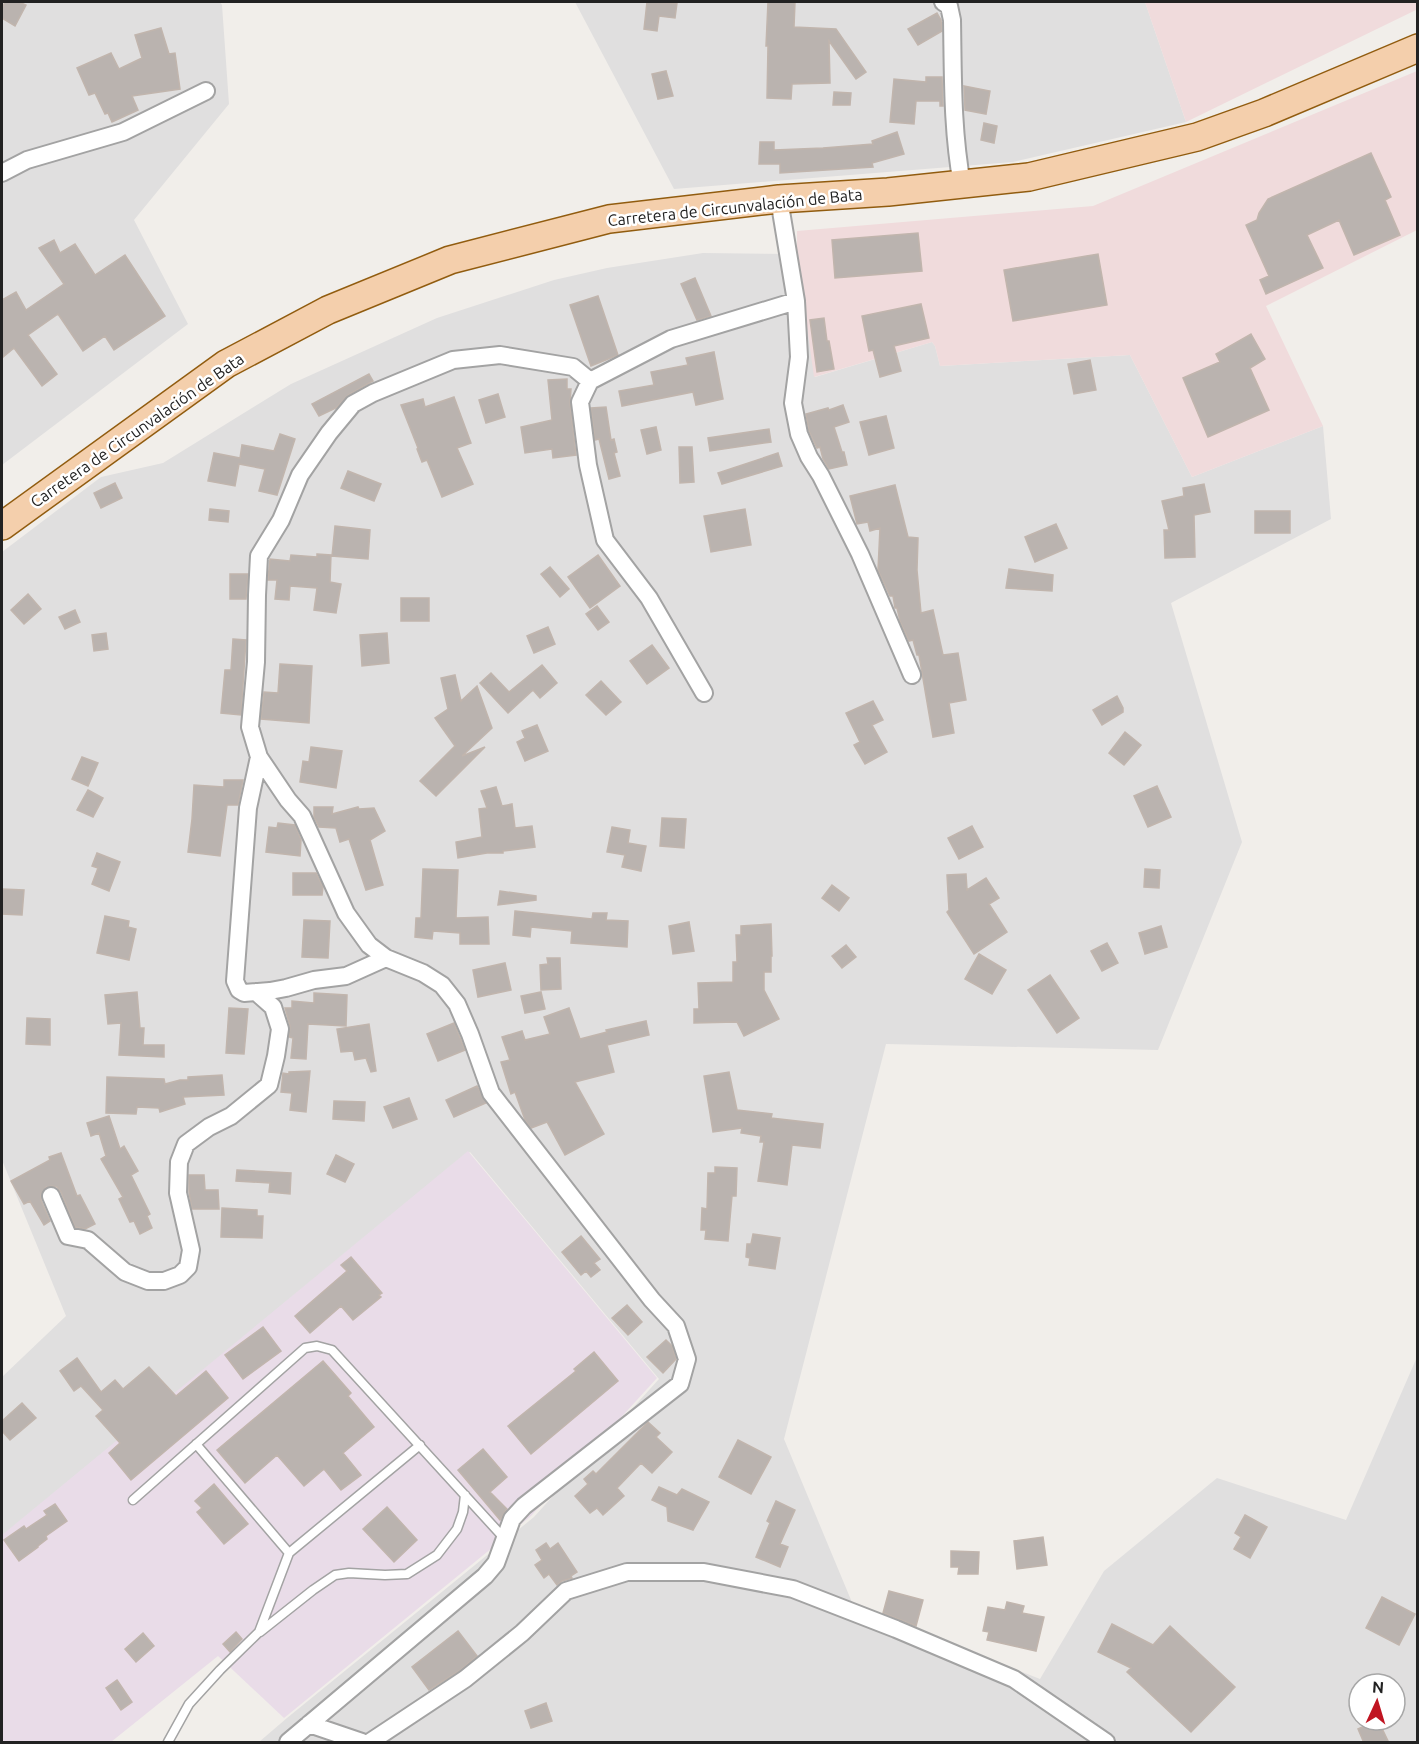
<svg xmlns="http://www.w3.org/2000/svg" width="1419" height="1744" viewBox="0 0 1419 1744" font-family="Ubuntu,sans-serif">
	<style>
		.residential { fill: #e0dfdf; fill-rule: evenodd }
		.commercial { fill: #f0dbdc }
		.industrial { fill: #e9dce8 }
		.building { fill: #bab3af; stroke: #c1b5ad; stroke-width: 1.5 }
		.lines { fill: none; stroke-linecap: round; stroke-linejoin: round }
		.lane-casing { stroke: #a3a3a3; stroke-width: 11 }
		.street-casing { stroke: #a3a3a3; stroke-width: 20 }
		.primary-casing { stroke: #915c0f; stroke-width: 30 }
		.lane { stroke: #fff; stroke-width: 8 }
		.street { stroke: #fff; stroke-width: 16 }
		.primary { stroke: #f4cfac; stroke-width: 27 }
		.labels { text-anchor: middle; stroke-width: 5; stroke-linejoin: round; paint-order: stroke }
		.street-label { font-size: 16px; fill: #222; stroke: #fff }
	</style>
	<rect width="100%" height="100%" fill="#f1eeea"/>
	<!-- residential -->
	<path class="residential" d="M2,2h218l2,3 7,99 -95,116 54,104 -186,141z
		M575,2h570l41,120 -173,40 -339,27z
		M703,253l94,1 18,123 117,-35 3,4 5,20 190,-11 62,122 131,-51 8,93 -160,84 71,239 -84,208 -272,-6 -102,395 72,173 134,47 50,20 64,-108 113,-93 129,42 71,-163v385h-1158l28,-24 247,-201 125,-138 -189,-227 -468,384v-159l64,-61 -64,-156v-608l99,-75 62,-14 128,-79 146,-66 117,-38 53,-12zM1359,1684h36v36h-36z"/>
	<!-- commercial -->
	<path class="commercial" d="M1145,2h272l1,7 -232,113z
		M1417,71v159l-151,76 57,120 -131,51 -62,-122 -190,11 -5,-20 -3,-4 -118,35 -17,-123v-23l296,-25z"/>
	<!-- industrial -->
	<path class="industrial" d="M468,1151l189,227 -126,138 -247,202 -66,-62 -107,86h-109v-207z"/>
	<!-- building -->
	<path class="building" d="M5,2h14l7,3 -11,21 -13,-8v-9z
		M647,2l30,1 -2,15 -16,-2 -2,15 -13,-2z
		M768,2h27l-1,25 42,2 30,43 -10,7 -27,-38 1,42 -38,1 -1,15 -24,-1 1,-52h-2z
		M937,13l4,7 1,11 -24,14 -10,-16z
		M161,28l8,26 6,-1 5,36 -48,7 6,14 -26,12 -4,-9 -3,1 -10,-21 -6,2 -12,-27 34,-15 8,16 23,-11 -7,-23z
		M666,71l7,25 -15,3 -6,-25z
		M926,77h16l1,29h-3v-5h-24l-2,23 -24,-2 4,-43 32,3z
		M964,86l26,5 -4,23 -21,-4z
		M834,92l17,1 -1,12h-17z
		M984,123l13,3 -3,17 -13,-3z
		M897,132l7,22 -32,9 1,4 -93,6v-9h-21l1,-22h14v8l49,-2 50,-4 -1,-3z
		M1371,153l20,44 -6,3 15,35 -46,20 -15,-35 -32,15 16,33 -57,26 -6,-14 9,-4 -23,-51 11,-5 2,-7 9,-14z
		M918,233l4,38 -87,7 -3,-38z
		M54,240l6,13 15,-9 20,31 30,-20 40,61 -51,34 -9,-14 -22,15 -25,-37 -30,21 29,39 -15,12 -28,-38 -12,10v-58l14,-8 10,18 38,-26 -25,-36z
		M1098,254l9,51 -94,16 -9,-51z
		M695,278l16,38 -14,4 -16,-36z
		M598,296l20,59 -27,11 -21,-61z
		M921,304l8,34 -35,8 7,25 -21,6 -7,-27 -4,1 -7,-35z
		M824,318l3,23h2l5,28 -17,3 -7,-52z
		M1251,334l14,25 -15,9 19,42 -61,27 -25,-59 37,-16 -4,-8z
		M714,352l9,47 -27,6 -3,-13 -71,14 -3,-15 35,-6 -3,-13 37,-7 -2,-7z
		M1090,360l6,30 -22,4 -6,-30z
		M369,374l4,7 -25,14 -12,13 -17,8 -7,-12z
		M567,379v10h4l-1,14 6,52 -23,3 -1,-9 -27,4 -4,-26 31,-7 -4,-40z
		M498,394l7,23 -19,6 -7,-23z
		M454,397l17,46 -14,5 16,36 -31,13 -15,-37 -5,2 -5,-13 1,-1 -17,-43 22,-6 2,8z
		M843,405l6,17 -15,5 8,25h2l3,13 -18,4 -6,-10 -3,-12 -3,1 -8,-17 -3,-17 22,-6 1,2z
		M606,407l5,33 3,-1 3,13 -3,1 6,23 -11,3 -10,-40 -4,1 -4,-32z
		M886,416l8,32 -25,7 -9,-33z
		M656,427l5,23 -14,4 -6,-24z
		M769,429l2,13 -61,9 -2,-13z
		M280,434l15,5 -18,56 -18,-4 6,-22 -26,-5 -4,22 -27,-5 6,-28 26,5 2,-13 32,6z
		M679,447h13l2,35 -14,1z
		M778,453l4,13 -60,18 -4,-11z
		M348,471l33,13 -7,17 -33,-13z
		M115,483l7,15 -21,10 -7,-15z
		M1204,484l6,28 -16,3 1,42 -30,1 -1,-28h5l-7,-29 22,-5 -1,-8z
		M895,485l13,52 10,1 -1,32 4,43 12,-3 10,45 15,-2 8,47 -17,3 5,30 -21,4 -14,-82h-2l-4,-15 -4,1 -9,-20 -3,-13h-2l-2,-12h-3l-12,-26 2,-42 -10,3 -2,-9 -11,2 -7,-28z
		M210,509l19,2 -1,11 -19,-2z
		M745,509l6,36 -40,7 -7,-36z
		M1255,511h35v22h-35z
		M1056,524l11,24 -32,14 -10,-25z
		M335,526l35,4 -2,29 -36,-3z
		M317,554l14,1 -1,27 11,2 -5,29 -22,-3 3,-22 -27,-2 -1,14 -14,-1 2,-19h-9l2,-21 20,2 1,-6 26,2z
		M598,555l22,31 -30,22 -22,-31z
		M550,567l19,22 -9,8 -19,-23z
		M1009,569l44,6 -1,16 -46,-3z
		M230,574h18l-2,25h-16z
		M28,594l13,15 -17,15 -13,-14z
		M401,598h28v23h-28z
		M597,606l12,16 -11,8 -12,-16z
		M75,610l5,12 -15,7 -6,-12z
		M548,627l7,17 -21,9 -7,-17z
		M106,633l2,16 -14,2 -2,-16z
		M387,633l2,30 -27,3 -2,-31z
		M233,639l13,1 -5,75 -20,-2 4,-43h6z
		M652,645l17,23 -22,16 -17,-23z
		M280,664l32,2 -3,57 -48,-4 3,-27 14,1z
		M542,665l15,18 -17,15 -7,-8 -25,23 -28,-30 11,-10 18,19z
		M455,675l6,26 16,-15 15,42 -30,28 23,-9 -49,49 -16,-15 35,-35 -20,-28 13,-9 -7,-31z
		M601,681l20,21 -15,13 -20,-20z
		M1117,696l6,12v4l-21,13 -9,-15z
		M873,701l10,19 -11,5 15,27 -22,12 -11,-19 6,-3 -14,-29z
		M537,725l11,26 -23,10 -8,-19 8,-4 -3,-7z
		M1125,732l16,13 -17,20 -15,-12z
		M311,747l31,4 -6,37 -36,-6 3,-21 6,1z
		M82,757l16,6 -10,23 -16,-7z
		M224,780h19l-5,25h-11l-7,51 -32,-4 4,-33 2,-34 30,2z
		M1157,786l14,31 -23,10 -14,-31z
		M496,787l6,19 10,-2 3,24 17,-2 3,21 -32,4v2h-16l-29,5 -2,-16 26,-5 -3,-28 8,-1 -6,-17z
		M88,790l15,8 -10,19 -16,-7z
		M314,807h19l-1,7 26,-7 1,2 15,-1 11,23 -15,9 13,45 -17,5 -17,-51 -9,3 -4,-14 -17,-1 -5,-10z
		M662,818l24,1 -2,29 -24,-2z
		M278,823l17,2 6,15 -1,16 -34,-4 3,-25 8,1z
		M972,826l11,21 -24,12 -11,-21z
		M612,827l18,3 -2,13 18,3 -5,25 -19,-4 3,-12 -18,-3z
		M97,853l23,9 -11,29 -17,-7 6,-16 -6,-2z
		M423,869l35,1 -2,48 32,-1 1,27h-29v-11l-27,-2 -1,8 -17,-2 1,-19h5z
		M1145,869l15,1 -1,18 -15,-1z
		M293,873h23l7,14 -1,8h-29z
		M966,874l1,16 19,-12 13,20 -10,6 18,28 -33,22 -27,-42 2,-2 -2,-35z
		M832,885l17,13 -10,13 -17,-13z
		M2,889l22,1 -2,25 -20,-1z
		M500,891l36,5v4l-38,5z
		M515,911l77,8 1,-6h14l-1,7 22,1 -1,26 -56,-4 1,-12 -41,-4 -1,10 -17,-2z
		M105,916l24,5 -1,6 8,2 -7,31 -32,-7z
		M304,920l26,1 -2,37 -26,-1z
		M689,922l5,29 -21,3 -4,-28z
		M771,924l1,32h-1v16h-7v18l15,29 -35,17 -7,-14 -43,1v-14h5l-1,-26 35,-1v-20h4l-1,-27h5v-9z
		M1161,926l6,21 -22,7 -6,-21z
		M1107,943l11,20 -16,8 -11,-20z
		M846,945l10,12 -14,11 -10,-12z
		M979,954l27,16 -14,24 -27,-15z
		M547,958h13l1,31 -20,1 -1,-25 8,-1z
		M505,963l6,27 -33,7 -5,-27z
		M1050,975l29,43 -22,15 -29,-43z
		M137,992l3,36h4l-1,17h21v12l-45,-2 2,-32 -13,1 -3,-29z
		M541,992l4,17 -20,4 -4,-17z
		M314,993l33,2 -1,31 -38,-2 -2,35 -15,-1 2,-20 -4,-1 1,-11 -5,-18h7v-7l22,2z
		M229,1008l19,1 -4,45 -18,-1z
		M569,1008l11,31 27,-7 -1,-2 40,-9 3,14 -42,10 7,27 -39,10 29,52 -39,21 -18,-33 -16,6 -6,-8 -10,-28 -4,2 -10,-32 9,-2 -8,-23 20,-6 3,9 25,-6 -6,-17z
		M27,1018l23,1v26l-24,-1z
		M454,1023l11,27 -27,11 -11,-27z
		M369,1024l7,47 -5,1 -5,-14 -11,2 -2,-9 -12,1 -4,-23z
		M310,1071l-4,41 -16,-2 2,-17 -11,-1 2,-19 6,1v-2z
		M729,1072l8,38 35,4 -1,4 52,6 -3,24 -28,-3 -5,40 -29,-4 6,-39h-4l1,-6 -20,-3 1,-5 -29,4 -9,-56z
		M222,1075l2,20 -41,2 2,7 -25,8 -1,-4 -22,-1 -1,7 -30,-1 1,-36 57,2 1,5 15,-4h8v-3z
		M477,1086l9,17 -32,14 -8,-17z
		M409,1098l8,21 -24,9 -9,-21z
		M334,1101l31,1 -1,19 -31,-2z
		M109,1116l11,33 4,-3 14,25 -7,4 19,39 -3,2 5,12 -12,6 -6,-13 -4,1 -11,-23 4,-2 -22,-38 5,-3 -7,-23 -8,3 -4,-13z
		M61,1153l16,43 3,-1 15,29 -10,5 -10,-2 -14,-35 -4,-5 -5,-1 -6,1 -5,7v6l9,21 -6,4 -14,-24 -6,3 -13,-23 39,-21 -1,-3z
		M336,1155l18,9 -9,18 -18,-8z
		M715,1167l22,1 -1,28h-4l-4,45 -23,-2 1,-9h-5l1,-22 5,1 1,-36h7z
		M237,1170l54,3 -1,21 -21,-2 1,-9 -34,-2z
		M189,1175h15l1,15h13l1,19h-27l-3,-17z
		M222,1208l35,2v6h6l-1,22 -41,-1z
		M753,1234l27,4 -5,31 -26,-4 1,-7 -4,-1 1,-13h4z
		M581,1236l19,23 -6,4 6,7 -9,7 -5,-6 -5,4 -19,-23z
		M351,1257l31,36 -3,2 2,2 -28,23 -12,-14 -31,27 -15,-17 52,-45 -6,-6z
		M627,1305l15,17 -14,13 -16,-17z
		M263,1327l18,24 -38,28 -18,-24z
		M666,1340l6,6 4,13 -13,14 -16,-16z
		M594,1352l24,29 -87,73 -23,-28 68,-55 -2,-2z
		M77,1358l24,34 14,-12 8,9 26,-22 27,29 30,-25 22,27 -97,82 -22,-27 11,-10 -24,-27 7,-6 -22,-24 -7,5 -14,-20z
		M323,1361l28,32 -3,3 26,31 -31,26 18,22 -20,15 -17,-21 -20,17 -27,-31 -32,28 -28,-33z
		M22,1403l14,15 -26,22 -8,-9v-10z
		M648,1422l12,11 -4,4 16,15 -20,21 -11,-10 -24,25 7,8 -21,19 -6,-7 -7,5 -15,-17 13,-12 -4,-5 9,-8 3,3z
		M738,1440l33,17 -20,37 -32,-17z
		M483,1449l24,28 -17,15 17,17 -7,11 -42,-50z
		M214,1484l34,40 -24,20 -27,-32 5,-4 -7,-7z
		M659,1487l18,8 5,-6 27,13 -16,28 -25,-9 -1,-14 -15,-7z
		M776,1501l19,9 -15,34 8,3 -8,20 -24,-10 14,-34 -3,-2z
		M55,1504l12,17 -21,15 1,3 -9,7v1l-19,14 -15,-21 20,-14 2,3 21,-14 -3,-4z
		M387,1507l30,33 -23,22 -31,-33z
		M1245,1515l22,12 -17,31 -16,-9 7,-12 -6,-4z
		M1043,1537l4,28 -30,4 -3,-28z
		M546,1543l4,6 8,-6 19,29 -6,4 1,2 -10,3 -5,4 -8,-11 -5,4 -9,-13 7,-5 -6,-10z
		M951,1551l28,1 -1,22h-20l1,-7h-8z
		M889,1591l34,9 -7,26 -33,-13z
		M1382,1597l33,17 -16,31 -33,-17z
		M1007,1602l17,4 -2,7 22,4 -8,34 -49,-11 2,-8 -6,-1 5,-24 17,3z
		M1112,1624l41,21 17,-19 65,61 -44,45 -64,-60 4,-4 -33,-16z
		M458,1631l19,25 -18,15 -30,19 -17,-23z
		M236,1632l6,7 -12,13 -7,-8z
		M143,1633l11,13 -18,16 -11,-13z
		M117,1680l15,22 -11,8 -15,-22z
		M546,1703l6,18 -21,7 -6,-17z
		M1378,1720l11,23h-25l-6,-14z"/>
	<g class="lines">
		<!-- lane casing -->
		<g class="lane-casing">
			<path id="lane" d="M196,1444l93,109
				M133,1500l172,-152 12,-2 15,4 172,188
				M260,1632l53,-42 22,-15 14,-2 36,2 22,-1 30,-19 20,-26 6,-17 2,-17
				M168,1742l21,-38 31,-34 39,-38 30,-79 131,-108"/>
		</g>
		<!-- street casing -->
		<g class="street-casing">
			<path id="street" d="M943,2l6,4 3,14c1,55 0,110 10,164
				M2,173l25,-13 96,-28 83,-41
				M779,199l17,102 3,56 -6,46 6,31 10,23 12,19 39,78 52,121
				M590,381l-10,21 8,63 17,75 44,58 55,95
				M259,757l-11,51 -13,173 4,9 5,3 26,-2 16,-3 28,-8 32,-4 40,-18
				M51,1196l17,40 20,4 37,32 23,9h16l16,-6 8,-8 3,-17 -13,-57 1,-31 7,-18 23,-17 22,-11 38,-31 7,-29 4,-27 -7,-22 -17,-15
				M309,1724l53,18
				M288,1742l197,-166 11,-13 16,-44 12,-13 156,-122 7,-25 -11,-33 -24,-26 -161,-207 -21,-59 -13,-30 -15,-19 -19,-12 -37,-15 -17,-13 -23,-32 -44,-97 -14,-16 -29,-43 -9,-30 6,-65 1,-67 2,-39 22,-36 19,-45 29,-42 24,-29 20,-11 80,-33 47,-5 73,12 17,14 81,-42 125,-38
				M370,1742l95,-63 57,-46 44,-42 61,-19h77l89,17 103,40 118,50 92,63"/>
		</g>
		<!-- primary casing -->
		<g class="primary-casing">
			<path id="primary" d="M2,526l224,-162 102,-54 122,-50 159,-41 170,-20 109,-7 141,-15 168,-40 67,-24 154,-65"/>
		</g>
		<!-- lane -->
		<use href="#lane" class="lane"/>
		<!-- street -->
		<use href="#street" class="street"/>
		<!-- primary -->
		<use href="#primary" class="primary"/>
	</g>
	<g class="labels">
		<!-- street labels -->
		<g class="street-label">
			<text transform="translate(735 207) rotate(-6)" y="6">Carretera de Circunvalación de Bata</text>
			<text transform="translate(137 430) rotate(-35)" y="6">Carretera de Circunvalación de Bata</text>
		</g>
	</g>
	<!-- border -->
	<rect width="1419" height="1744" fill="none" stroke="#222222" stroke-width="6"/>
	<!-- north arrow -->
	<g transform="translate(1377 1702) rotate(4)"><circle r="28" fill="#ffffff" stroke="#a7a7a7" stroke-width="1.5"/>
	<path d="M0-4.5L10 22L0 15L-10 22Z" fill="#c01421"/>
	<text y="-9" font-size="16" font-weight="bold" text-anchor="middle" fill="#222222">N</text>
	</g>
</svg>
